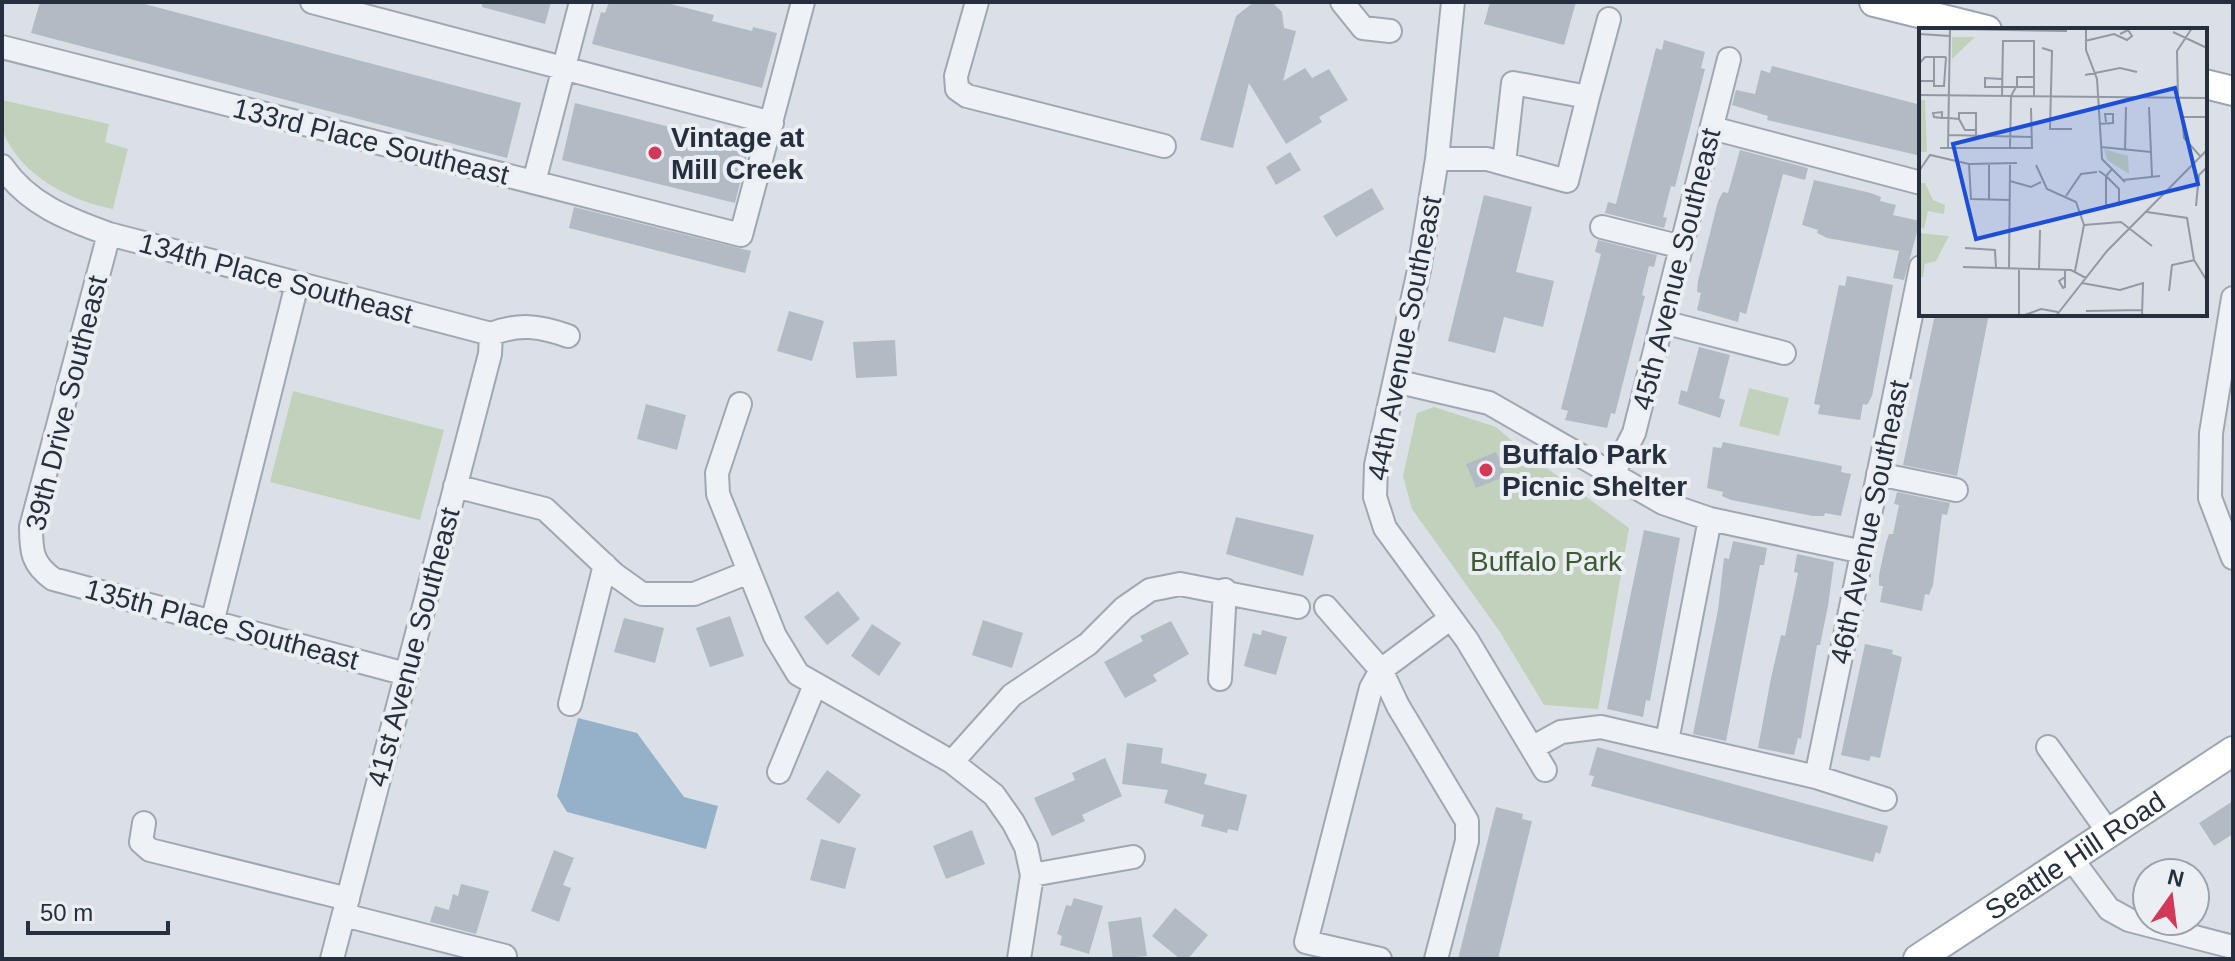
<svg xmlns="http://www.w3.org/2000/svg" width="2235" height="961" viewBox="0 0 2235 961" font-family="Arial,sans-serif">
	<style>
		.green { fill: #c2d1bc }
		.water { fill: #94b1c9 }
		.building { fill: #b2bac4 }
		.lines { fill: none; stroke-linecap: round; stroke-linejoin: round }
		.minor-casing { stroke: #a1a7b1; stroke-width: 26 }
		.major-casing { stroke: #9aa5b3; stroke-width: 32 }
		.minor { stroke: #eef1f5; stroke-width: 22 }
		.major { stroke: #fff; stroke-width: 28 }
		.poi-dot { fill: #d43858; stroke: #ebeff4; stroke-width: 3 }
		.labels { text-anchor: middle; stroke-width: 8; stroke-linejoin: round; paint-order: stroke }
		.poi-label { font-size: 28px; font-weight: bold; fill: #252f3d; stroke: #ebeff4; text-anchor: start }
		.street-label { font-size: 28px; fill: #252f3d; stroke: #ebeff4 }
		.park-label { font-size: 28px; fill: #3b5a31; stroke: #ebeff4 }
		.inset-road { fill: none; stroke: #9299a3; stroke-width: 2 }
		.view { fill: #1d4ed8; fill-opacity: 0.15; stroke: #1d4ed8; stroke-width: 4 }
		.inset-edge { fill: none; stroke: #252f3d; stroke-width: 4 }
	</style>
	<rect width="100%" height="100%" fill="#dbe0e7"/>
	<!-- green -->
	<path class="green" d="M2,100l107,24 -4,18 23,7 -15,60c-44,-9 -91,-32 -110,-77 -3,-8 -1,-23 -1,-32z
		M1749,388l40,10 -10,38 -40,-10z
		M293,391l151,39 -24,90 -150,-38z
		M1434,407l62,20 30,26 103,75 -31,181 -54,-4 -44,-73 -88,-123 -9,-33 14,-63z"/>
	<!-- water -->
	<path class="water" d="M578,718l59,15 47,64 34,9 -12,43 -139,-37 -10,-16z"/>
	<!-- building -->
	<path class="building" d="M40,2h97l384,101 -14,55 -476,-125z
		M482,2h69l-6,22 -63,-17z
		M609,2h54l51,13 -2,6 40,10 1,-4 24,6 -15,55 -170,-44 9,-32 4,1z
		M1254,2h18l10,10 2,16 12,3 -13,50 22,-13 7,10 17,-9 19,31 -29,17 3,5 -36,22 -37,-61 -16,65 -33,-8 36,-124z
		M1490,2h86l-12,43 -80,-21z
		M1664,40l41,12 -4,16 4,1 -30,118 -4,-1 -8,31 4,1 -3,10 -59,-15 3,-11 8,2 40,-156 6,2z
		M1772,66l149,39v51l-154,-36 1,-4 -36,-11 4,-15 19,4 6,-24 9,3z
		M575,103l174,44 -14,56 -173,-43z
		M1740,150l68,18 -3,12 -22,-6 -37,140 -6,-2 -2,10 -41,-12 4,-17 -4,-1 1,-11 20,-80 5,-9 5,1z
		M1290,152l11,18 -25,15 -10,-18z
		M1814,180l57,13 10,4 -1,4 16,4 -3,10 27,6 -16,59 -11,-2 6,-27 -72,-13 -10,-5 1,-3 -16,-5z
		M1372,188l12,21 -48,28 -13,-21z
		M1484,195l48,12 -16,65 38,9 -11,46 -39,-10 -9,36 -47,-12z
		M574,207l177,44 -6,22 -176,-45z
		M1598,240l59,15 -3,12 -5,-1 -7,29 3,1 -30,118 -4,-1 -4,15 -42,-8 3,-9 -7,-2 40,-155 -6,-2z
		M1847,276l46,9 -21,111 -5,9 -4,-1 -3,16 -42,-6 2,-9 -6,-1 25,-119 6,1z
		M789,311l35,10 -12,40 -35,-10z
		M1935,314h54l-32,162 -54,-11z
		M895,340l2,36 -41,2 -3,-36z
		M1699,347l31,8 -11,43 6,2 -5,18 -42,-14 3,-14 6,2z
		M646,404l40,11 -9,35 -40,-11z
		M1723,442l119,24 -1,6 10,2 -10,42 -16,-3 -1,3h-11l-82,-16 -9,-4 1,-4 -16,-4 6,-41 8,1z
		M1496,452l10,24 -30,12 -10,-24z
		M1897,492l53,11 -3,12 -5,-1 -9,71 -4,10 -4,-1 -3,17 -42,-9 3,-16h-4v-11l7,-32 3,-9h4l6,-29 -5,-1z
		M1236,517l78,18 -11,41 -77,-22z
		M1644,530l36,8 -30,163 -4,-1 -3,17 -36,-8z
		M1733,541l34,7 -3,17h-4l-34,176 -33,-7 25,-124 6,-52 5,1z
		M1797,554l37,8 -6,44 -8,39h-3l-16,94 -3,-1 -4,17 -36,-7 13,-70 10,-43 4,1 13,-63 -4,-1z
		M838,591l22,28 -33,26 -23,-28z
		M730,616l14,40 -34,11 -14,-39z
		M624,618l40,10 -9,35 -41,-11z
		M983,620l40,13 -11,35 -40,-13z
		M1171,621l18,33 -36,21 4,6 -32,17 -21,-36 39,-21 -3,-5z
		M872,624l29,19 -22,33 -28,-20z
		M1262,630l25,7 -11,38 -32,-9 9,-33 8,2z
		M1865,644l28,6 -1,4 10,3 -22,101 -9,-2 -2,5 -28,-6z
		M1127,743l36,5 -2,15 46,11 -3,10 43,11 -9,36 -10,-2 -1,4 -26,-7 3,-11 -40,-12 4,-13 -46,-6z
		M1597,747l291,79 -8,28 -4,-2 -3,10 -282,-76 3,-10 -5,-1z
		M1105,758l17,38 -40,19 3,6 -33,15 -18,-38 41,-18 -3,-7z
		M827,770l34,25 -22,29 -33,-25z
		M2233,801v33l-19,12 -15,-23z
		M1496,807l27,7 -1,5 10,2 -21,85 -13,53h-40z
		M972,830l13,34 -39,15 -13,-33z
		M821,839l35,9 -11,41 -35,-9z
		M554,850l20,8 -11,27 8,3 -12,34 -28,-11z
		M461,884l28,7 -13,43 -46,-12 5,-16 14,4 4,-16 5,2z
		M1074,898l29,8 -14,48 -29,-9 2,-9 -5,-2 9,-29 5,1z
		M1175,908l33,27 -20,24h-8l-28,-23z
		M1141,917l6,39 -34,3 -5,-37z"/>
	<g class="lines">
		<!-- minor casing -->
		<g class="minor-casing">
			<path id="minor" d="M312,2l460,121
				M977,2l-21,74 1,13 10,7 197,50
				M1342,2l21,26 27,3
				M1453,2l-16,157 -18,111 -43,195 -1,32 10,31 82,112 78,130
				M2,47l739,188 62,-233
				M1588,97l21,-78
				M1712,128l209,55
				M1437,159h50l80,22 21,-84 -75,-14 -9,80
				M2,166c26,38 65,53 107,68l382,100c28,-11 49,-8 77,2
				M534,182l47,-180
				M1602,227l80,20
				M109,234l-78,293c0,24 1,37 22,52l353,95
				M2233,298l-22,135 -1,65 23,60
				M1663,322l121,31
				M1395,381l94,22 174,100 47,16 153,33
				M740,404l-23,69 1,21 57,142 23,38 154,88 42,33 19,27 13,25 6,28 -13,84
				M1613,474l21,-41 95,-374
				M1878,474l78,16
				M455,486l90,23 69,65 28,20h52l55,-22
				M1326,607l55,63 17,36 69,115v20l-31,118
				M213,619l84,-335
				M1220,679l5,-89
				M570,704l35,-139
				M1667,741l43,-222
				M2048,747l61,86
				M1532,748l29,-16 40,-5 215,50 69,22
				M952,762l60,-67 76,-51 36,-36 26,-18 30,-6 118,23
				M779,772l36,-87
				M1816,777l105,-510
				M144,823l-3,19 9,8 198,49
				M2071,858l38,51 20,11 104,27
				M1032,875l101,-18
				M344,915l161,41
				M332,959l158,-605 1,-20
				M1380,959l-74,-17 65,-254 10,-18 70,-52"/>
		</g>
		<!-- major casing -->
		<g class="major-casing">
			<g id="major">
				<path d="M1874,2l113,28"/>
				<path d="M2205,84l28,7"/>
				<path id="s1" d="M1918,959l315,-208"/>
			</g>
		</g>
		<!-- minor -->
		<use href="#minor" class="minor"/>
		<!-- major -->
		<use href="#major" class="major"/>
	</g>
	<!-- markers -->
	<g class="poi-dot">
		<circle cx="655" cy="153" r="8"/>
		<circle cx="1486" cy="470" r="8"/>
	</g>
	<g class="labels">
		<!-- poi labels -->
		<g class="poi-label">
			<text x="671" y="147">Vintage at<tspan x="671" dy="32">Mill Creek</tspan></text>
			<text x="1502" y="464">Buffalo Park<tspan x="1502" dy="32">Picnic Shelter</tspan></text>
		</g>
		<!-- street labels -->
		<g class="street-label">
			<text transform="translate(371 141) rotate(14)" y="10">133rd Place Southeast</text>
			<text transform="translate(1676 269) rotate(-76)" y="10">45th Avenue Southeast</text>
			<text transform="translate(276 278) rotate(15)" y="10">134th Place Southeast</text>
			<text transform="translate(1404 338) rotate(-79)" y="10">44th Avenue Southeast</text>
			<text transform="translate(66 403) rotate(-76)" y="10">39th Drive Southeast</text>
			<text transform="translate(1869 522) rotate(-78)" y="10">46th Avenue Southeast</text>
			<text transform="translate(222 624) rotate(15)" y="10">135th Place Southeast</text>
			<text transform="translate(413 647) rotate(-75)" y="10">41st Avenue Southeast</text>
			<text dy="10" stroke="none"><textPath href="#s1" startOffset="188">Seattle Hill Road</textPath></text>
		</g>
		<!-- park labels -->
		<g class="park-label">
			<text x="1546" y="571">Buffalo Park</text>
		</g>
	</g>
	<!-- overview -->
	<g transform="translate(1919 28)">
		<rect width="288" height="288" fill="#dbe0e7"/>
		<path d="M33,9h23l-23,22zM0,72h6l2,52h-8zM185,121l24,7 1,18 -22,-14zM0,155h6l8,17 12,5 -1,9 -16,-3 -4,18 -5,-3zM0,205l30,3 -13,25 -11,3 -2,13h-4z" fill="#c2d1bc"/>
		<path class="inset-road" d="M167,0v22l11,29 5,80 23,23M31,1l117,2M254,4l34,16M0,6l31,2M166,13l29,-7 13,6 5,-4 -4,-6 -8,4M123,20l10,3 -2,78h22M0,36l6,-7h21M166,47l35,-7 17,4M83,51l-17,-1v9h49M2,53h13v-24M15,53v5h10l2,-29M98,60v-11h17M0,67l288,3M83,68l1,-55h31v55M259,69l-1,-46 15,-23M230,79l3,69M23,90v-6l-9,1 1,4 8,1h7l10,1 6,11h11v6M40,91v-6h17v17M180,96l14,-1v-9h-8l1,8M29,107l84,2M182,119l50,5M21,120h92l-1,-40M29,120l2,-120M91,120l1,-52 5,-9M206,123l1,-44M281,128l-16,-18 -2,-21h25M50,136l2,35 39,1M117,137l11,24 29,13 8,23M0,143l11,-16 39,9 48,-1M180,143l7,5 13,13v16h-13v-29l6,-7M204,152l37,-4M91,153l21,6 10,-5M147,168l15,-22 16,-2M70,171v-35M277,178l3,-31 8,-8M228,184l40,6 7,42 13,21M165,197l37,-3 31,24M46,220l30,2 1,19M44,239l108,3 15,8M90,241l1,-104M100,242v46M120,242l1,-40M146,242v17l-2,1 -4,-7 6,-4M156,243l9,-46M163,255l38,7 23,-7 -1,33M250,263l3,-26 23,-5M167,283l56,-1M103,288l19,-7 17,3M137,288l51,-65 100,-101"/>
		<path class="view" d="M256,60l23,96 -222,55 -23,-95z"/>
		<rect width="288" height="288" class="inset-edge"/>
	</g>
	<!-- border -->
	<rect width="2235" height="961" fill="none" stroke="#252f3d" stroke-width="8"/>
	<!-- north arrow -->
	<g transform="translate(2171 897) rotate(14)"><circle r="38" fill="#ebeff4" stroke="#9ca2ab" stroke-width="2"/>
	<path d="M0-6L14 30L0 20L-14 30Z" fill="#d43858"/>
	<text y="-12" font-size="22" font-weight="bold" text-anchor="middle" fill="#252f3d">N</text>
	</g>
	<!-- scale -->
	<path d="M28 921v12h140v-12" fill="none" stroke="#252f3d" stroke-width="4"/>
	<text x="40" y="921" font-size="24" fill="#252f3d" stroke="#ebeff4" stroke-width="6" paint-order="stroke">50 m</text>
</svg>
